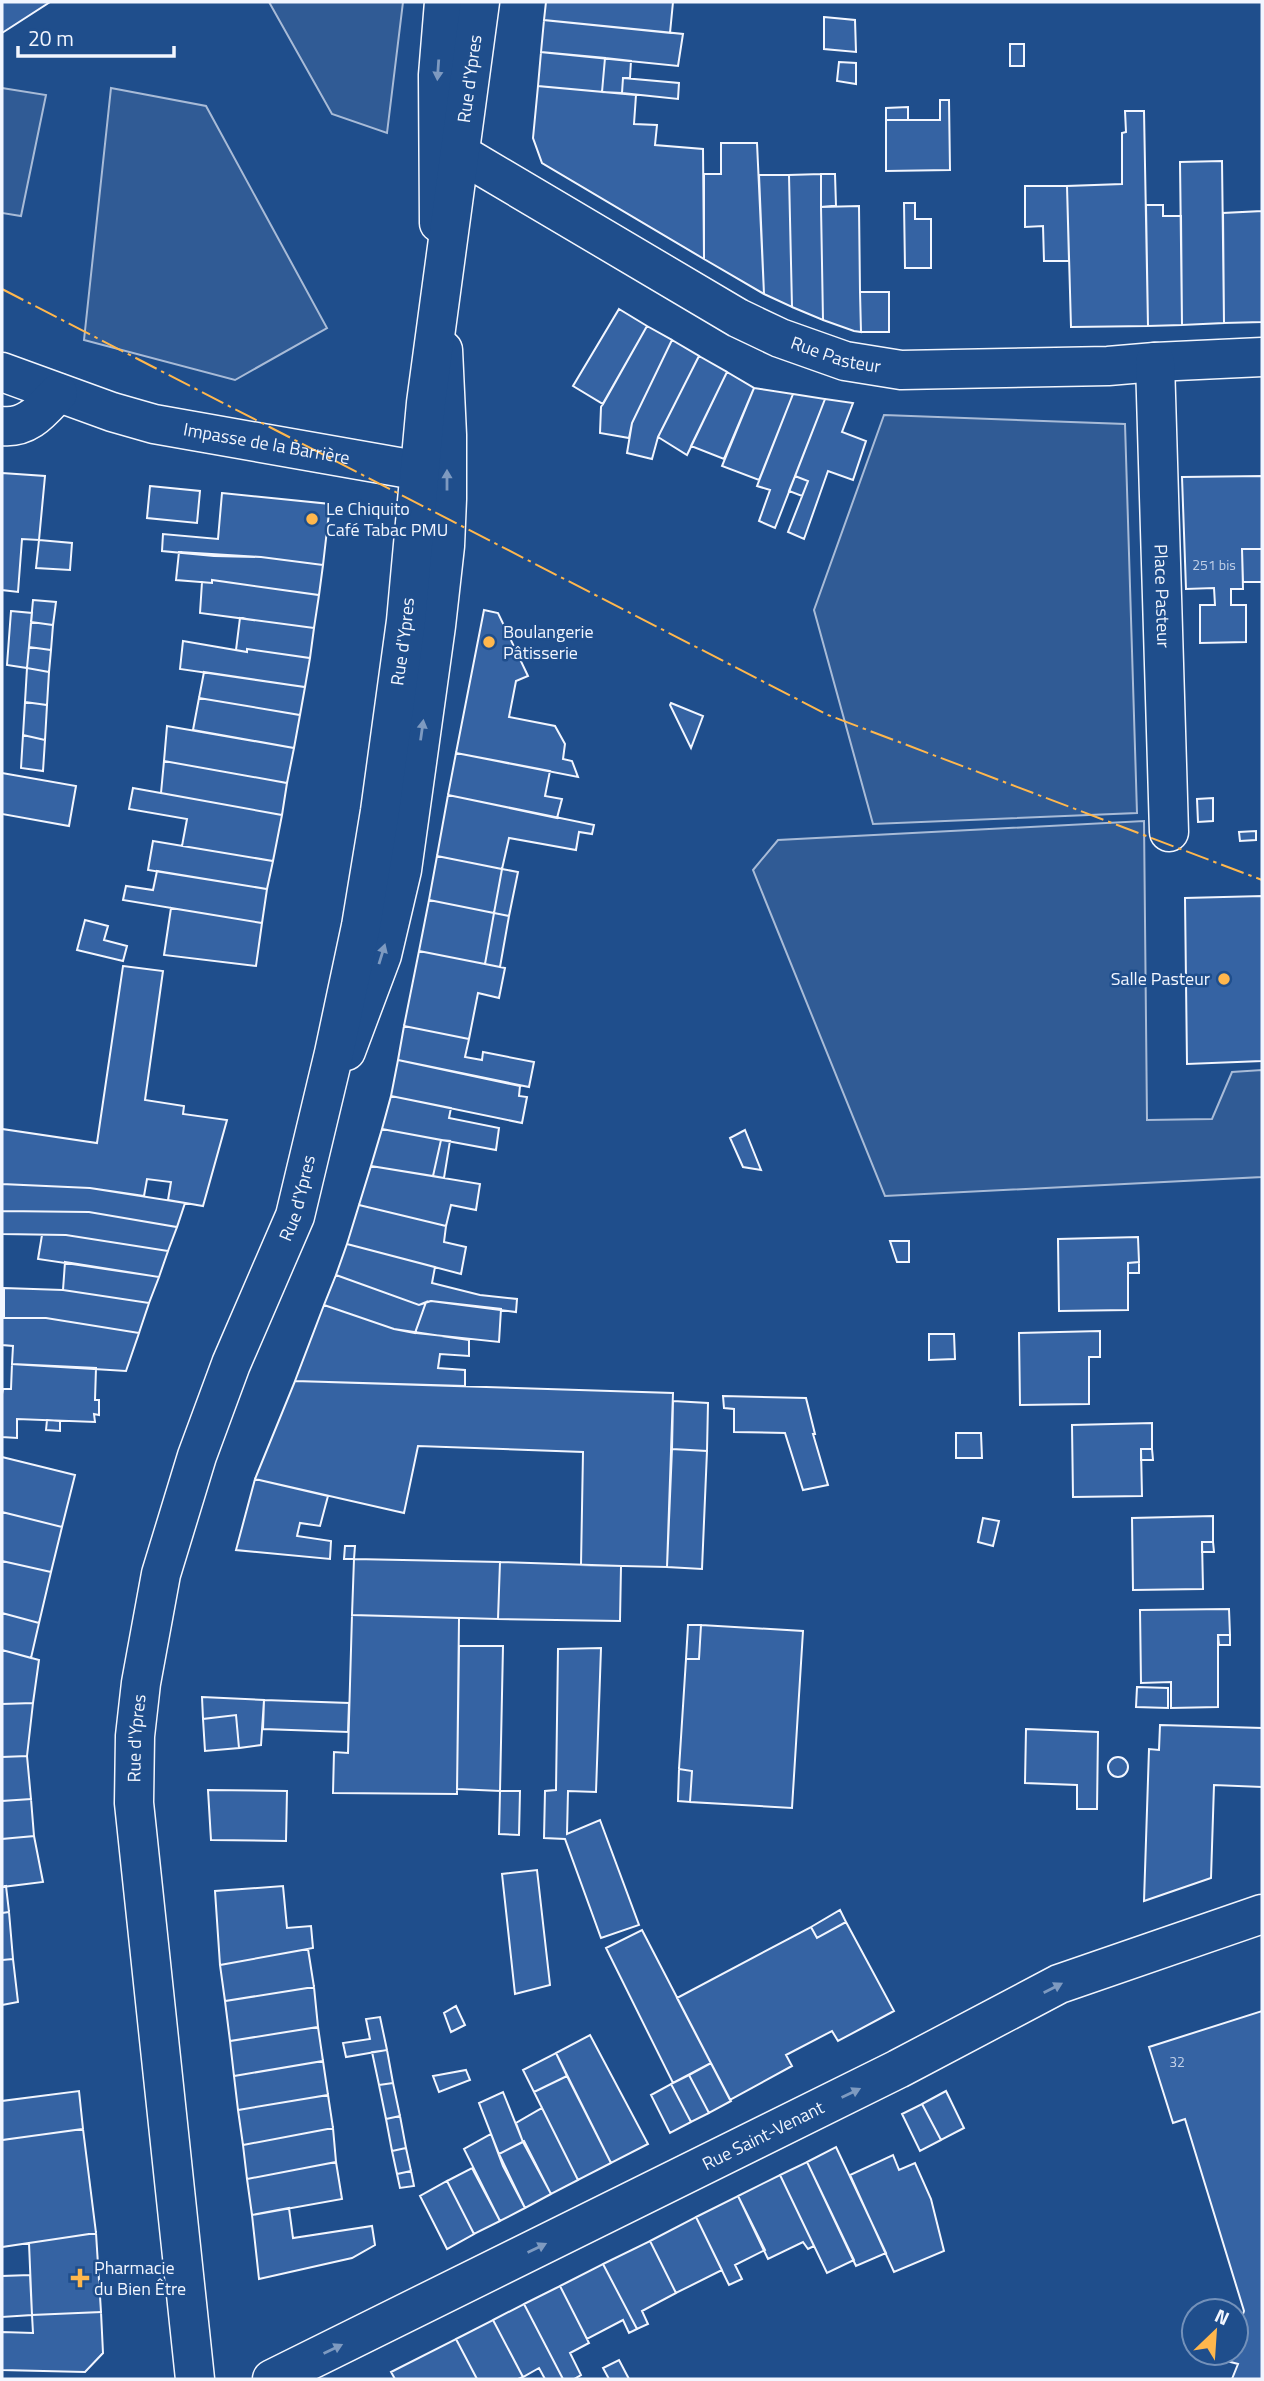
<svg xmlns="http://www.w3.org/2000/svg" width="1264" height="2381" viewBox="0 0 1264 2381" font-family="'Titillium Web',sans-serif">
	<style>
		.built { fill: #305b95; stroke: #a8bbd7; stroke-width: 2 }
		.building { fill: #3563a3; stroke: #f2f6ff; stroke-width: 2 }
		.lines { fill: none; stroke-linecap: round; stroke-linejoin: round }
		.minor-casing { stroke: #f2f6ff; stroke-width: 41 }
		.major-casing { stroke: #f2f6ff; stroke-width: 41 }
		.minor { stroke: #1f4e8c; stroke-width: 38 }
		.major { stroke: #1f4e8c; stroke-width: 38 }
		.power { stroke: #ffb74d; stroke-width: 2; stroke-dasharray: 24 5 3.5 5; stroke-linecap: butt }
		.oneway { fill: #7e9ac0 }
		.poi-dot { fill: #ffb74d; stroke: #1f4e8c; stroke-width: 2.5 }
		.labels { text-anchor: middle; stroke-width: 5; stroke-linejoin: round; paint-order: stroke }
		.number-label { font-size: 14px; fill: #c3d1e8 }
		.street-label { font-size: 18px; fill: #f2f6ff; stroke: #1f4e8c }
		.poi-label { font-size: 18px; fill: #f2f6ff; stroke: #1f4e8c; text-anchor: start }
	</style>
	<rect width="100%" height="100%" fill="#1f4e8c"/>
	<!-- built -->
	<path class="built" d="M269,2h134l-16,131 -55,-19z
		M2,88l44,7 -25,121 -19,-3z
		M111,88l95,18 121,222 -92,52 -151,-40z
		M884,415l241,9 12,389 -264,11 -59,-214z
		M1144,821l3,299 65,-1 20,-47 30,-2v107l-377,19 -132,-326 25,-30z"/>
	<!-- building -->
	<path class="building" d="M2,2h48l-48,31z
		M546,2h127l-3,31 -126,-13z
		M824,17l31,3 1,32 -32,-3z
		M544,20l139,14 -5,32 -137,-14z
		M1010,44h14v22h-14z
		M541,52l64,6 -3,34 -64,-6z
		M605,58l26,3 -1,17h-7l-1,15 -20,-1z
		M839,62l17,1v21l-19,-3z
		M623,78l56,5 -1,16 -56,-6z
		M538,86l98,9 -2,29 23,1 -2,20 48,4 1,110 -162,-96 -9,-25z
		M940,100h9l1,70 -64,1v-51h54z
		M908,107v13h-22v-12z
		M1125,111h19l4,215 -77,1 -4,-141 55,-2v-51l4,-1z
		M721,143h36l7,151 -60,-35v-85h17z
		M1222,161l2,162 -42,2 -2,-163z
		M821,174h14l1,32 -15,1z
		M821,174v33l2,113 -31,-13 -3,-132z
		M759,175h30l3,132 -28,-13z
		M1262,179v143l-38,1 -1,-110 39,-2z
		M1025,186h42l2,75h-25l-1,-35 -18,1z
		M904,203h11v16h16v49h-26z
		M1146,205h17v11h18l1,109 -34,1z
		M859,206l1,86 1,40 -7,-1 -31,-11 -2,-113z
		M860,292h29v40h-28z
		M619,309l28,17 -44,78 -30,-18z
		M647,326l25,14 -40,83 -3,15 -29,-5 1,-26z
		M672,340l27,16 -41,81 -6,22 -25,-6 5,-30z
		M699,356l28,16 -40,83 -29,-18z
		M727,372l27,16 -30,71 -33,-13z
		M754,388l39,6 -34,86 -37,-14z
		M793,394l32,5 -50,129 -16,-7 11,-31 -13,-4z
		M825,399l28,4 -11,29 24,9 -13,39 -25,-9 -24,68 -16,-7 20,-51 -13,-5z
		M2,473l43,3 -6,64 -17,-1 -4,53 -16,-2z
		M795,476l13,5 -6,15 -13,-5z
		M1262,476v73h-20l1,40h-12v16h15v37l-46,1v-38h15l-1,-17 -28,1 -4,-112z
		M150,486l50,5 -3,32 -50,-5z
		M222,493l108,11 -7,61 -62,-8 -47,-1 -52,-5 1,-17 55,5z
		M39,540l33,3 -2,27 -34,-2z
		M1242,549h20v33h-19z
		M179,552l82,5 62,8 -4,30 -107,-15v3l-36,-3z
		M212,580l107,15 -5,33 -114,-15 2,-31 10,1z
		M33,600l23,2 -3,23 -22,-3z
		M484,610l14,3 30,63 -12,5 -7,36 46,9 10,18 -2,15 9,2 6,16 -122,-24z
		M11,611l21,2 -5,55 -20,-3z
		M240,618l74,10 -4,30 -63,-9v3l-11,-2z
		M31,622l22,3 -2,25 -22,-3z
		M183,641l64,11v-3l63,9 -5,29 -125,-18z
		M29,647l22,3 -2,22 -22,-4z
		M27,668l22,4 -2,33 -22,-3z
		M204,672l101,15 -5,28 -101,-17z
		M199,698l101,17 -6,33 -101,-18z
		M25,702l22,3 -2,35 -22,-5z
		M671,703l32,13 -12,32 -21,-43z
		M167,726l127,22 -7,35 -123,-22z
		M23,735l22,5 -2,31 -22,-3z
		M456,753l94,18 -5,25 17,3 -5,19 -109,-23z
		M164,761l123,22 -5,32 -121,-22z
		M2,773l74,13 -7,40 -67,-12z
		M133,788l149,27 -9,46 -91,-15 5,-27 -58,-10z
		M448,795l146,30 -2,9 -13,-2 -3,18 -67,-12 -7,31 -65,-13z
		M1213,798v23l-15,1 -1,-23z
		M1256,831v9l-16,1 -1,-9z
		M153,841l120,20 -6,28 -119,-19z
		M437,856l65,13 -8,44 -65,-13z
		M502,869l16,3 -9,44 -15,-3z
		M157,871l110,18 -5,34 -139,-23 3,-14 27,4z
		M1262,896v165l-75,3 -2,-166z
		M429,900l65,13 -9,51 -66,-13z
		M171,908l91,15 -6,43 -92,-11z
		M494,913l15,3 -9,51 -15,-3z
		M85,920l23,6 -4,14 23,6 -4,15 -46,-11z
		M419,951l86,17 -6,30 -21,-5 -9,46 -65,-13z
		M123,966l40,5 -18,129 39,6 -1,8 44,6 -24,86 -35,-6 3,-18 -24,-3 -3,17 -54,-8 -88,-4v-55l95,14z
		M404,1026l65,13 -4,18 17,3 1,-8 51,10 -5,25 -131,-27z
		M398,1060l122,26 -1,10 8,1 -5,26 -131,-27z
		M391,1096l60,12 -2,10 50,10 -3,22 -114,-21z
		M382,1129l59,11 -8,36 -62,-10z
		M745,1130l16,40 -18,-3 -13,-29z
		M441,1140l9,1 -6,37 -11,-2z
		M371,1166l109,18 -4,26 -25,-5 -5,21 -87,-21z
		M2,1184l88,4 95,15 -8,24 -88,-15 -87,-1z
		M359,1205l87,21 -2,16 22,5 -5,27 -114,-30z
		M2,1211l87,1 88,15 -9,24 -102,-16 -64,-1z
		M42,1235h24l102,16 -9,26 -121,-18z
		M1138,1237l1,25 -11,1v47l-69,1 -1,-72z
		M890,1241h19v21h-12z
		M347,1244l88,23 -3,16 48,12 37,4 -1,13 -85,-11 -12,4 -83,-30z
		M65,1262l25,4 69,11 -10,26 -86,-13z
		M1139,1262v11h-11v-10z
		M336,1275l83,30 7,-3 -11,31 -21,-4 -70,-24z
		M4,1288l59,2 86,13 -10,30 -93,-15h-42z
		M431,1301l70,8 -2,33 -84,-9 11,-31z
		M324,1305l70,24 75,11v16l-29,-2 -2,14 27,2v16l-170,-5z
		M2,1318h44l93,15 -13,38 -114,-7 1,-18 -11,-1z
		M1100,1331v26h-11v47l-69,1 -1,-72z
		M929,1334h25l1,25 -26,1z
		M12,1364l84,4 -1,32h4v15l-5,-1 1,8 -78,-3v19l-15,-1v-43l1,-5h8z
		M295,1381l378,12 -6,174 -86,-2 2,-113 -165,-6 -14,67 -149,-34z
		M723,1396l83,2 9,36h-2l15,51 -25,5 -18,-57 -51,-1v-23l-10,-1z
		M673,1401l35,2 -1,48 -35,-2z
		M47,1420l13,1v10l-14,-1z
		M1152,1423v26h-11l1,47 -69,1 -1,-72z
		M956,1433h25l1,25h-26z
		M672,1449l35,2 -5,118 -35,-2z
		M1141,1449h11l1,11h-12z
		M2,1457l73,18 -13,52 -60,-15z
		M255,1479l73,17 -8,30 -20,-3 -3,13 34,5 -1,18 -94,-9z
		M2,1512l60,15 -11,45 -49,-11z
		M1213,1516v26h-11l1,47 -70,1 -1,-72z
		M983,1518l16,3 -6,25 -15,-4z
		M1202,1542h11l1,10h-12z
		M345,1546h10l-1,13h-10z
		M354,1559l146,3 -2,57 -146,-4z
		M2,1561l49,11 -12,51 -37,-10z
		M500,1562l121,4 -1,55 -122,-2z
		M1229,1609l1,26h-12v72l-47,1v-26l-30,1 -1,-73z
		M2,1613l37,10 -8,35 -29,-8z
		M352,1615l107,3 -2,176 -124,-1 1,-41 14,1z
		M688,1625h13l-2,34h-13z
		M701,1625l102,6 -11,177 -102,-6 2,-31 -13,-2 7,-110h13z
		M1218,1635h12v10h-11z
		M459,1646h44l-3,145 -43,-2z
		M601,1648l-5,144 -28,-1 -1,43 33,-14 39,105 -38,13 -36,-99 -21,-1 1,-47 11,-1 2,-141z
		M2,1650l37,10 -6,43 -31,1z
		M1137,1687l31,1v20l-32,-1z
		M202,1697l62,3 -3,45 -22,3 -3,-33 -33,4z
		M264,1700l85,3 -1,29 -85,-3z
		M33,1703l-6,53 -25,1v-53z
		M236,1715l3,33 -34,3 -2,-32z
		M1160,1725l102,3v59l-48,-2 -3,93 -67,23 5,-152 10,1z
		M1026,1729l72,3 -1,77h-20v-24l-52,-2z
		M27,1756l4,43 -29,2v-44z
		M1108 1767a10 10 0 1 1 20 0a10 10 0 1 1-20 0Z
		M679,1769l13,2 -2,31 -12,-1z
		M208,1790l79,1 -1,50 -75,-1z
		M500,1791h20l-1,44 -20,-1z
		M31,1799l3,37 -32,3v-38z
		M34,1836l9,46 -41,5v-48z
		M537,1870l13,115 -35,9 -13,-120z
		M6,1886l3,26 -7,1v-26z
		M283,1886l4,42 24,-2 2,22 -93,17 -5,-74z
		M840,1910l6,12 -29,16 -6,-11z
		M9,1912l4,47 -11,1v-47z
		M846,1922l48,89 -56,30 -6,-10 -46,24 6,11 -62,34 -53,-102 134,-71 6,11z
		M642,1930l69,133 -38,20 -67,-135z
		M308,1949l6,38 -89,14 -5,-36z
		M13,1959l5,43 -16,3v-45z
		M314,1987l4,40 -88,14 -5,-40z
		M456,2006l9,19 -14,7 -7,-19z
		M1262,2011v368h-30l6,-15 -11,-3 3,-8h6v-19l8,-23 -59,-192 -12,4 -24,-76z
		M380,2017l7,33 -41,7 -3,-14 27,-4 -4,-20z
		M318,2027l5,34 -89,15 -4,-35z
		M590,2035l58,109 -37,19 -55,-110z
		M387,2050l6,33 -14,2 -7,-33z
		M556,2053l11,23 -33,16 -11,-22z
		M323,2061l5,34 -90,15 -4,-34z
		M711,2063l20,38 -22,12 -20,-38z
		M466,2070l4,10 -31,12 -6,-16z
		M689,2075l20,38 -18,9 -20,-38z
		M567,2076l44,87 -33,17 -44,-88z
		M393,2083l7,33 -14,3 -7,-34z
		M671,2084l20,38 -21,11 -19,-38z
		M79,2091l4,38 -81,11v-39z
		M946,2091l18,37 -23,12 -19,-36z
		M503,2092l20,50 -24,12 -20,-51z
		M328,2095l5,33 -90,17 -5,-35z
		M922,2104l19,36 -21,11 -18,-37z
		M542,2108l36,72 -27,14 -28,-52 -7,-19z
		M400,2116l6,32 -14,3 -6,-32z
		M333,2128l3,34 -89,17 -4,-34z
		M83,2129l13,104 -94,14v-107z
		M491,2134l12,32 22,42 -25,13 -36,-72z
		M524,2141l27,53 -26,14 -26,-54z
		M836,2147l50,106 -30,13 -49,-104z
		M406,2148l5,23 -14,3 -5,-23z
		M893,2155l6,15 16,-7 16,36 13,52 -50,21 -44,-97z
		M336,2162l6,37 -90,16 -5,-36z
		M807,2162l47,98 -27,13 -47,-98z
		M472,2168l28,53 -26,13 -27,-53z
		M411,2171l3,15 -14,2 -3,-14z
		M780,2175l34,71 -6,3 -5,-7 -35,17 -30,-63z
		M447,2181l27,53 -27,15 -27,-53z
		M738,2196l27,54 -30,15 7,14 -13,6 -33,-68z
		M289,2208l4,30 79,-12 3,19 -23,13 -93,21 -7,-64z
		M696,2217l26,53 -46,23 -26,-52z
		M96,2233l5,79 -69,3 -3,-72z
		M650,2241l26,52 -34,18 6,13 -11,5 -34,-65z
		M603,2264l34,65 -8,4 -6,-13 -36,19 -27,-53z
		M30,2275l2,40 -30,2v-41z
		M560,2286l29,57 -19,10 11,22 -7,4h-11l-39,-75z
		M524,2304l39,75h-18l-6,-11 -16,9 -30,-57z
		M101,2312l2,41 -18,19 -83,-2v-38l31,1 -1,-18z
		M493,2320l30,57 -5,2h-41l-21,-40z
		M456,2339l21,40h-82l-4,-7z
		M619,2360l10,19h-20l-6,-11z"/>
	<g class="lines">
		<!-- minor casing -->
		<g class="minor-casing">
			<g id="minor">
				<path id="s1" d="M461,154l277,164 42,20 65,23 56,9 207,-4 47,-4 107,-5"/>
				<path d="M439,223l-1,-148 6,-73"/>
				<path id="s2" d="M1155,362l14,470"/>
				<path id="s3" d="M2,372l110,40 42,12 267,47"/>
				<path d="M2,426c26,3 40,-16 56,-33"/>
				<path d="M346,1051l36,-96 20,-85 34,-244 9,-80 2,-47v-64l-4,-85"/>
				<path id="s4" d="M272,2379l626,-310 161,-85 203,-70"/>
			</g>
		</g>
		<!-- major casing -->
		<g class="major-casing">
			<g id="major">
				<path id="s5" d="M195,2379l-61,-576 1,-67 6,-53 20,-109 36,-118 34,-92 64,-148 39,-163 27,-127 19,-115 26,-190 20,-218 54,-401"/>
			</g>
		</g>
		<!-- minor -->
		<use href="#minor" class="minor"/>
		<!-- major -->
		<use href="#major" class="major"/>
		<!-- power -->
		<path class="power" d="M2,289l826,426 434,165"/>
	</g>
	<!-- one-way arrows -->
	<defs><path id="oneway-solid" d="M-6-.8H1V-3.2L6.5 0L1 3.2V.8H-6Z" transform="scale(1.75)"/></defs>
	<g class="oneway">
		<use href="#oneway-solid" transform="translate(438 70) rotate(94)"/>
		<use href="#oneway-solid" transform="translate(447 480) rotate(-90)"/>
		<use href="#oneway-solid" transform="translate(422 730) rotate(-82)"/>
		<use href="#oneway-solid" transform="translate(382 954) rotate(-73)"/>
		<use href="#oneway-solid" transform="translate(1053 1988) rotate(-27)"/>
		<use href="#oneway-solid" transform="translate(851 2093) rotate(-26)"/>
		<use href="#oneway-solid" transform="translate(537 2248) rotate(-26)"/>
		<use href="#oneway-solid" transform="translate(333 2349) rotate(-26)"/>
	</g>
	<!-- markers -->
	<g class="poi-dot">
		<circle cx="312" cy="519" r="7"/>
		<circle cx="489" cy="642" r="7"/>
		<circle cx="1224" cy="979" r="7"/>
		<path d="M76.5 2267.5h7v7h7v7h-7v7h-7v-7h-7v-7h7z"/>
	</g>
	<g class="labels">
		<!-- number labels -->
		<g class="number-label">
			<text x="1214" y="570">251 bis</text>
			<text x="1177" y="2067">32</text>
		</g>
		<!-- street labels -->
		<g class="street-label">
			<text dy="6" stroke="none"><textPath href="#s5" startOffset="2345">Rue d'Ypres</textPath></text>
			<text dy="6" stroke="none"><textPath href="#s1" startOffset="427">Rue Pasteur</textPath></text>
			<text dy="6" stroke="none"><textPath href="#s3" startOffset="275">Impasse de la Barrière</textPath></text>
			<text dy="6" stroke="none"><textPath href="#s2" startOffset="234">Place Pasteur</textPath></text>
			<text dy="6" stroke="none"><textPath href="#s5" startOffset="1778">Rue d'Ypres</textPath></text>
			<text dy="6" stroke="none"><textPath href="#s5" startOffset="1211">Rue d'Ypres</textPath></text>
			<text dy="6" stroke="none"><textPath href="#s5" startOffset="644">Rue d'Ypres</textPath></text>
			<text dy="6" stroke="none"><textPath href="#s4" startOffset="548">Rue Saint-Venant</textPath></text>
		</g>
		<!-- poi labels -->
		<g class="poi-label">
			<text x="326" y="515">Le Chiquito<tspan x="326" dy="21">Café Tabac PMU</tspan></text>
			<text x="503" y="638">Boulangerie<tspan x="503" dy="21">Pâtisserie</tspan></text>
			<text x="1210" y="985" text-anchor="end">Salle Pasteur</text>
			<text x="94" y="2274">Pharmacie<tspan x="94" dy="21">du Bien Être</tspan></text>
		</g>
	</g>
	<!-- border -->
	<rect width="1264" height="2381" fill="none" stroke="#f2f6ff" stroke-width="7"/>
	<!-- north arrow -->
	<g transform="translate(1215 2332) rotate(25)"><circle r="33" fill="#1f4e8c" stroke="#7391ba" stroke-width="2"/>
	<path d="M0-5L12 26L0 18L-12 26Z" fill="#ffb74d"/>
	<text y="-10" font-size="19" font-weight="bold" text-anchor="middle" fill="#f2f6ff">N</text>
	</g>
	<!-- scale -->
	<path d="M18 46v10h156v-10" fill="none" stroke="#f2f6ff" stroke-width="3.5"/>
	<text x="28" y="46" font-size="21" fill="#f2f6ff" stroke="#1f4e8c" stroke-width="5" paint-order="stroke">20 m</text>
</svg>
